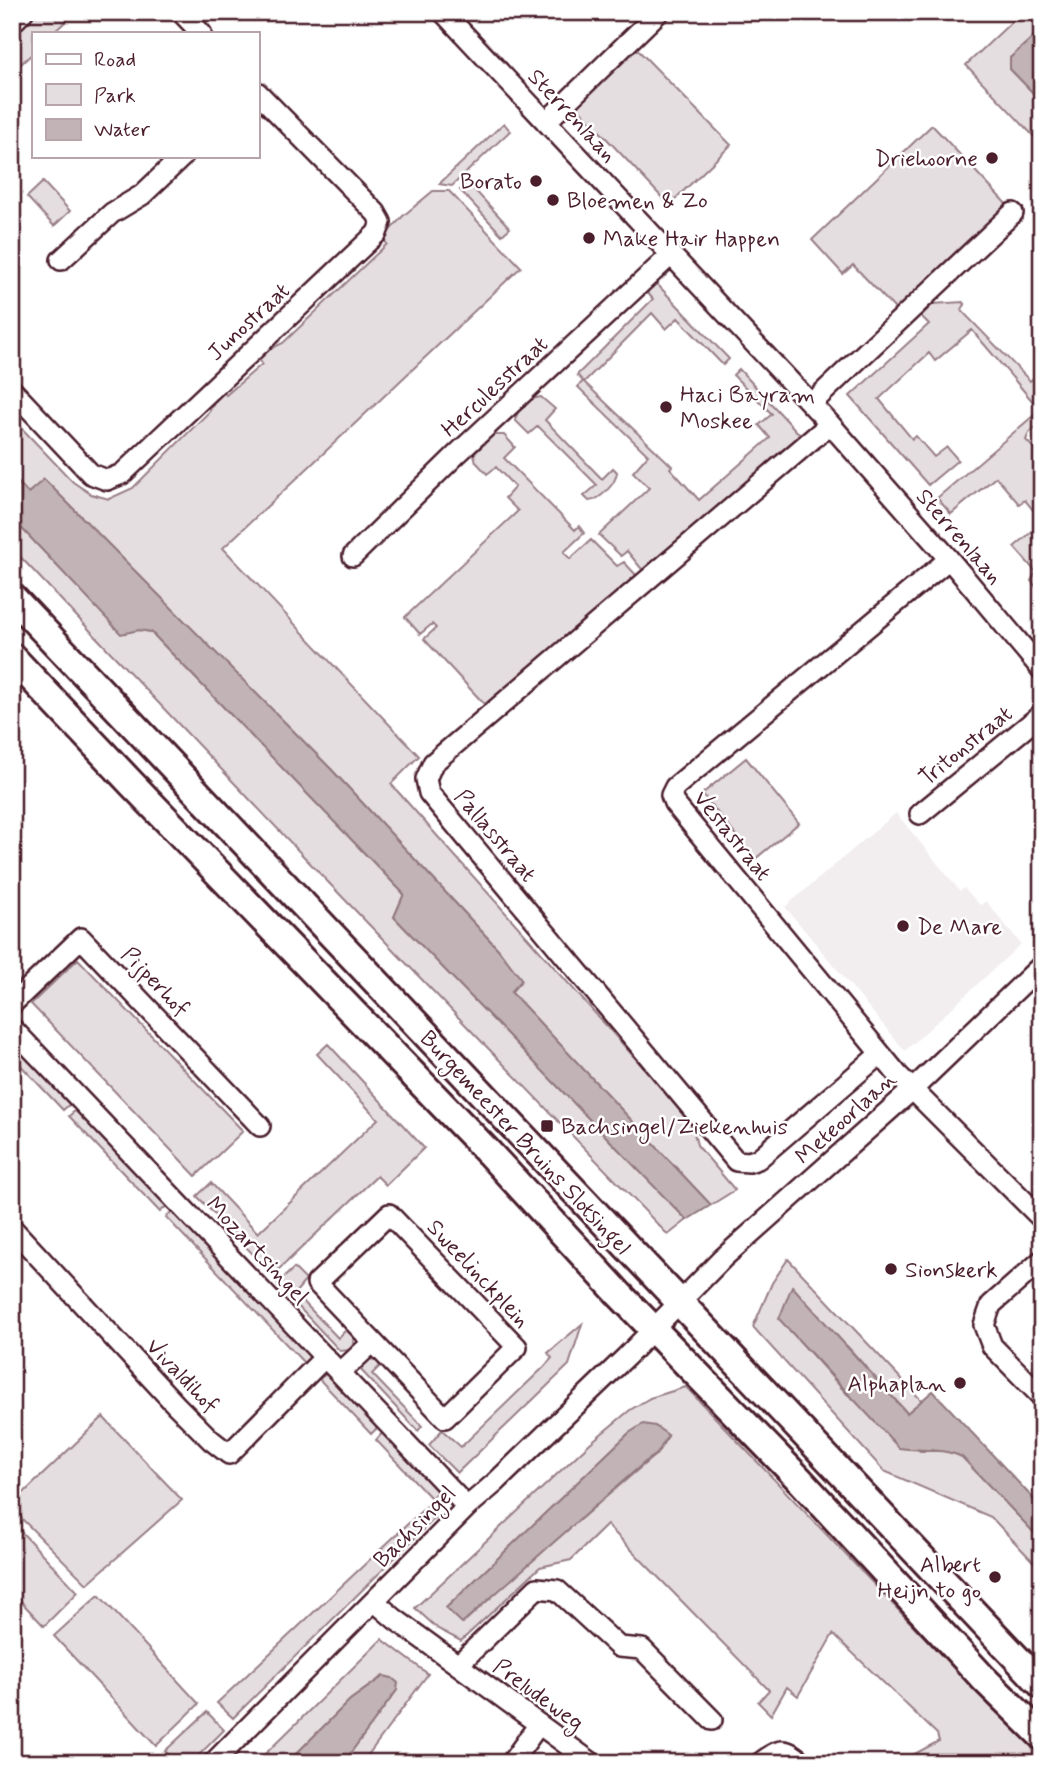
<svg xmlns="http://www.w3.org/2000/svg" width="1054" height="1775" viewBox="0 0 1054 1775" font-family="Mynerve,sans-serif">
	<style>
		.built { fill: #f2eeef }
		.green { fill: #e5dee0; stroke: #987e86; stroke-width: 2; fill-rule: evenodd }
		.water { fill: #c1b3b6; stroke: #91787e; stroke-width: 2 }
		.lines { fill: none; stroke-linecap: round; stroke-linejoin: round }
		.minor-casing { stroke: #4a1f2b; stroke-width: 24 }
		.secondary-casing { stroke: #4a1f2b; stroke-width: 32 }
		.minor { stroke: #fff; stroke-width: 19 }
		.secondary { stroke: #fff; stroke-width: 26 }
		.poi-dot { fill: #4a1f2b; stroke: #fff; stroke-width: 2.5 }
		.labels { text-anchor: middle; stroke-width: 5; stroke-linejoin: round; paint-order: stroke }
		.street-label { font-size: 23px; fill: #4a1f2b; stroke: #fff }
		.poi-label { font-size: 23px; fill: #4a1f2b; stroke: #fff; text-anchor: start }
	</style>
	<rect width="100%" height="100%" fill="#fff"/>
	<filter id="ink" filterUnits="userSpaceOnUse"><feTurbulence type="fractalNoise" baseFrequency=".0143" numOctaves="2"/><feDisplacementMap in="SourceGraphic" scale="14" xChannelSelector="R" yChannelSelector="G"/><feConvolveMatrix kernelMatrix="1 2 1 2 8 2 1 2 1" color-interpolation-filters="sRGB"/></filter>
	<g filter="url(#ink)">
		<!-- built -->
		<path class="built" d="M896,813l64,78 4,-3 16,17 6,-4 35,43 -116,107 -120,-144z"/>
		<!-- green -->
		<path class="green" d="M12,12h64l-23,21h-20v20l-21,19z
			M1022,12h20v17l-32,29v11l32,33v43l-76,-80z
			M636,48l95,97 -62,60 -93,-99z
			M504,123l6,8 -58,55 -13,-2z
			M932,125l77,82 -113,103 -43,-45 -10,9 -31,-34z
			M43,182l27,29 -16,15 -27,-29z
			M464,186l4,4 3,-4 39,42 -8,7 -42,-45z
			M433,191h16l72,76 -298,281 196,208 -28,28 300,337 6,24 38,45 -24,15 -200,-213 10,-12 -23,-31 -167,-180 -286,-289 -17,13 -16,-17v-58l61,64 18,12 18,5 24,-11 76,-76 13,-22 4,5 36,-31 -3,-5 7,-8 17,-8 104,-99 -4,-6 20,-22z
			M654,281l75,78 -6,6 -45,-47 -12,11 -14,-16 -68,69 88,84 -2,2 29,32 71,-62 -11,-13 13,-11 -39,-39 6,-6 64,69 -158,135 -18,-22 -6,5 -22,-21 50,-47 -16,-16 15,-17 -70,-68 5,-6 -6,-6 76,-76 -8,-9z
			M963,302l2,3 -4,5 69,71 12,-10v52l-13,10 -3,7 16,17v64l-17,-21 -6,4 -23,-27 -45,37 -14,-16 103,-88 -68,-80 -37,31 -6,-8 -50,46 33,40 4,-3 18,21 13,-10 11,13 -30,25 -78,-89 79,-72 -8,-8 12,-12z
			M541,397l14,12 -10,11 57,59 11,-11 4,4c-1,12 -17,28 -28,29l-5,-5 13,-11 -59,-59 -9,8 -14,-14c4,-14 12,-21 26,-23z
			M493,435h11l11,12 -11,11 71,72 4,-4 5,7 -20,19 6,7 21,-19 26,26 7,-4 13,14 -150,131 -63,-68 12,-11 -4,-4 -12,10 -15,-17 113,-106 -13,-13 10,-11 -19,-20 -9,7 -11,-12 -2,-8z
			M12,518l109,115 18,-3 12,2 253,262 -10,23 293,303 -19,15 -342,-355 -314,-332z
			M1042,523v69l-1,1 -10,-12 5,-9 -22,-25z
			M746,758l53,65 -44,36 -53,-65z
			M78,959l165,172 -47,45 -165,-172z
			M12,1041l59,62 -8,7 -51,-54z
			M328,1044l96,104 -38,37 -9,-9 -104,99 -76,-79 14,-13 47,50 120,-114 -61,-65z
			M77,1109l91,96 -8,7 -91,-96z
			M174,1210l139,147 -8,7 -139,-147z
			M788,1259l134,142 -15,12 -60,-67 -67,-27 67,75 73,57h29l13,6 80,84v30l-51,-54 -107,-46 -131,-144 19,-44z
			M294,1268l12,12 -11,13 43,45 10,-10c6,8 8,14 2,22l-10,1 -63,-67z
			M582,1324l-13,41 -112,108 -28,-28 13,-15 19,17 83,-80 8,-9 -4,-5z
			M369,1359l8,1 5,4 -10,10 50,52 -4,5 -59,-63z
			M328,1373l51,53 -8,8 -52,-55z
			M686,1387l300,315 56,50v11h-144l41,-22 -2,-7 -104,-100 -35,62 -11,-9 -16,28 -13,-13 11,-12 -162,-165 -36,35 -31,7 -79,74 -23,-12 -23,-21 174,-164 41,-34 20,-12zM629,1433l39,3 -13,19 -132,113 -60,55 -17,-15z
			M103,1417l79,83 -95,84 -75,-75v-5z
			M384,1431l55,59 -8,8 -55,-58z
			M428,1505l10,10 -205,203 -16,-15z
			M12,1522l66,70 -34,34 -32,-34z
			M99,1595l100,109 -43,42 -102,-110z
			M382,1639l46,35 -66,89h-19l54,-73 -14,-14 -33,24 -63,63h-31z
			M207,1712l17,18 -33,33h-14l-12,-12z"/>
		<!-- water -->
		<path class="water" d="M1042,29v73l-32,-33v-11z
			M12,476l16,17 16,-14 287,290 167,180 24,31 -11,12 200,213 -24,15 -11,-11 -282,-292 10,-23 -253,-262 -12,-2 -18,4 -109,-116z
			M792,1286l115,127 26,-22 109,117v33l-80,-84c-19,-9 -41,-6 -63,-9l-120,-129z
			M643,1424l12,2 13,9 -11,19 -12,8 -183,161 -16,-15 183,-175z
			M384,1676l8,2 6,5 -1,7 -54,73h-56l63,-63z"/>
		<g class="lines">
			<!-- minor casing -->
			<g class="minor-casing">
				<path id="minor" d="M181,12l20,21
					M443,12l387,412 119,135 93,111
					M12,23l11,-11
					M546,122l113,-110
					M61,260l51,-47 30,-18 41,-39
					M12,390l79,84 16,6 15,-6 255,-241 4,-11 -5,-9 -119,-121
					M811,404l202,-191
					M830,424l-397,339 -7,16 3,14 307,368 13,1 9,-3 122,-105
					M353,556l104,-102 214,-199
					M949,559l-274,228 -4,8 3,8 224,272 144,144
					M920,814l122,-100
					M12,1004l69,-66 179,188
					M12,1028l455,479
					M12,1228l164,177 35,35 18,14 96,-97
					M1042,1260l-51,45 -7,20 8,21 50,51
					M340,1373l33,-31 -56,-59 72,-69 128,133 -72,71 -72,-76
					M374,1601l21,18 197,144
					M458,1665l79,-77 20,2 62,57 23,2 70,71
					M213,1763l254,-256 28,-24 131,-126 97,-99 189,-168 130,-125
					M511,1763l28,-39
					M760,1763c19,-14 24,-18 43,0"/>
			</g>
			<!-- secondary casing -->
			<g class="secondary-casing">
				<path id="secondary" d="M12,597l1030,1088
					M12,657l120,127 357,369 131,142 180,185 184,199 58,57"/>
			</g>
			<!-- minor -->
			<use href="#minor" class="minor"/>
			<!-- secondary -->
			<use href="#secondary" class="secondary"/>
		</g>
	</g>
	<!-- markers -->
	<g class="poi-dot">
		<circle cx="992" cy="158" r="7"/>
		<circle cx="536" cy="181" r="7"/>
		<circle cx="553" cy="200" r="7"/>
		<circle cx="589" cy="238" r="7"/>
		<circle cx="666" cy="407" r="7"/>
		<circle cx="903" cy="926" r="7"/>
		<rect x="540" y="1119" width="14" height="14" rx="3.5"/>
		<circle cx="891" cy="1269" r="7"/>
		<circle cx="960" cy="1383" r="7"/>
		<circle cx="995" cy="1577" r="7"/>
	</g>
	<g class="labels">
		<!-- street labels -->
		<g class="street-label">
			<text transform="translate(573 115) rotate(47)" y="8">Sterrenlaan</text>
			<text transform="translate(248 321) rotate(-43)" y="8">Junostraat</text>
			<text transform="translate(494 386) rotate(-43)" y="8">Herculesstraat</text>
			<text transform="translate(960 536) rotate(49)" y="8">Sterrenlaan</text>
			<text transform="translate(965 745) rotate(-39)" y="8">Tritonstraat</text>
			<text transform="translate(496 835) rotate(50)" y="8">Pallasstraat</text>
			<text transform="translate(733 835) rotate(51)" y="8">Vestastraat</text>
			<text transform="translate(156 981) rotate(46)" y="8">Pijperhof</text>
			<text transform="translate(845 1117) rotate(-42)" y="8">Meteoorlaan</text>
			<text transform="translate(526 1142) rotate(47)" y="8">Burgemeester Bruins Slotsingel</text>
			<text transform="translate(258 1250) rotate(47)" y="8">Mozartsingel</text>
			<text transform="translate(479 1273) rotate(47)" y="8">Sweelinckplein</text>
			<text transform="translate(183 1375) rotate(46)" y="8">Vivaldihof</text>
			<text transform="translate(414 1526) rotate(-45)" y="8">Bachsingel</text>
			<text transform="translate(539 1694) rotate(36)" y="8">Preludeweg</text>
		</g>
		<!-- poi labels -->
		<g class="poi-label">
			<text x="978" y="166" text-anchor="end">Driehoorne</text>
			<text x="522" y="189" text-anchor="end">Borato</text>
			<text x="567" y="208">Bloemen &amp; Zo</text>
			<text x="603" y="246">Make Hair Happen</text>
			<text x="680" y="402">Haci Bayram<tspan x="680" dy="26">Moskee</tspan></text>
			<text x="917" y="934">De Mare</text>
			<text x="561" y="1134">Bachsingel/Ziekenhuis</text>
			<text x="905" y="1277">Sionskerk</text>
			<text x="946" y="1391" text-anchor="end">Alphaplan</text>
			<text x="981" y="1572" text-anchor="end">Albert<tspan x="981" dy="26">Heijn to go</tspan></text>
		</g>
	</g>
	<!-- margin -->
	<rect width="1054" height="1775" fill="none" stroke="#fff" stroke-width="42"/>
	<rect x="21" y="21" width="1012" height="1733" fill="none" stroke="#4a1f2b" stroke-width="2.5" filter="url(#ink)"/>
	<!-- legend -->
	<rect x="32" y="32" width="228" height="126" fill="#ffffff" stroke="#b7a5aa" stroke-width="2"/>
	<rect x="46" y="54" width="35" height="10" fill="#ffffff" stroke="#b7a5aa" stroke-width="2"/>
	<text x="94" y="66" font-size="21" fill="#4a1f2b">Road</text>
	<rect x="46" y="84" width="35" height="21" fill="#e5dee0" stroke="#b7a5aa" stroke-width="2"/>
	<text x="94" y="102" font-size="21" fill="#4a1f2b">Park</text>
	<rect x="46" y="119" width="35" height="21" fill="#c1b3b6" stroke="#b7a5aa" stroke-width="2"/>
	<text x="94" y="136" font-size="21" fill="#4a1f2b">Water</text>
</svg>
